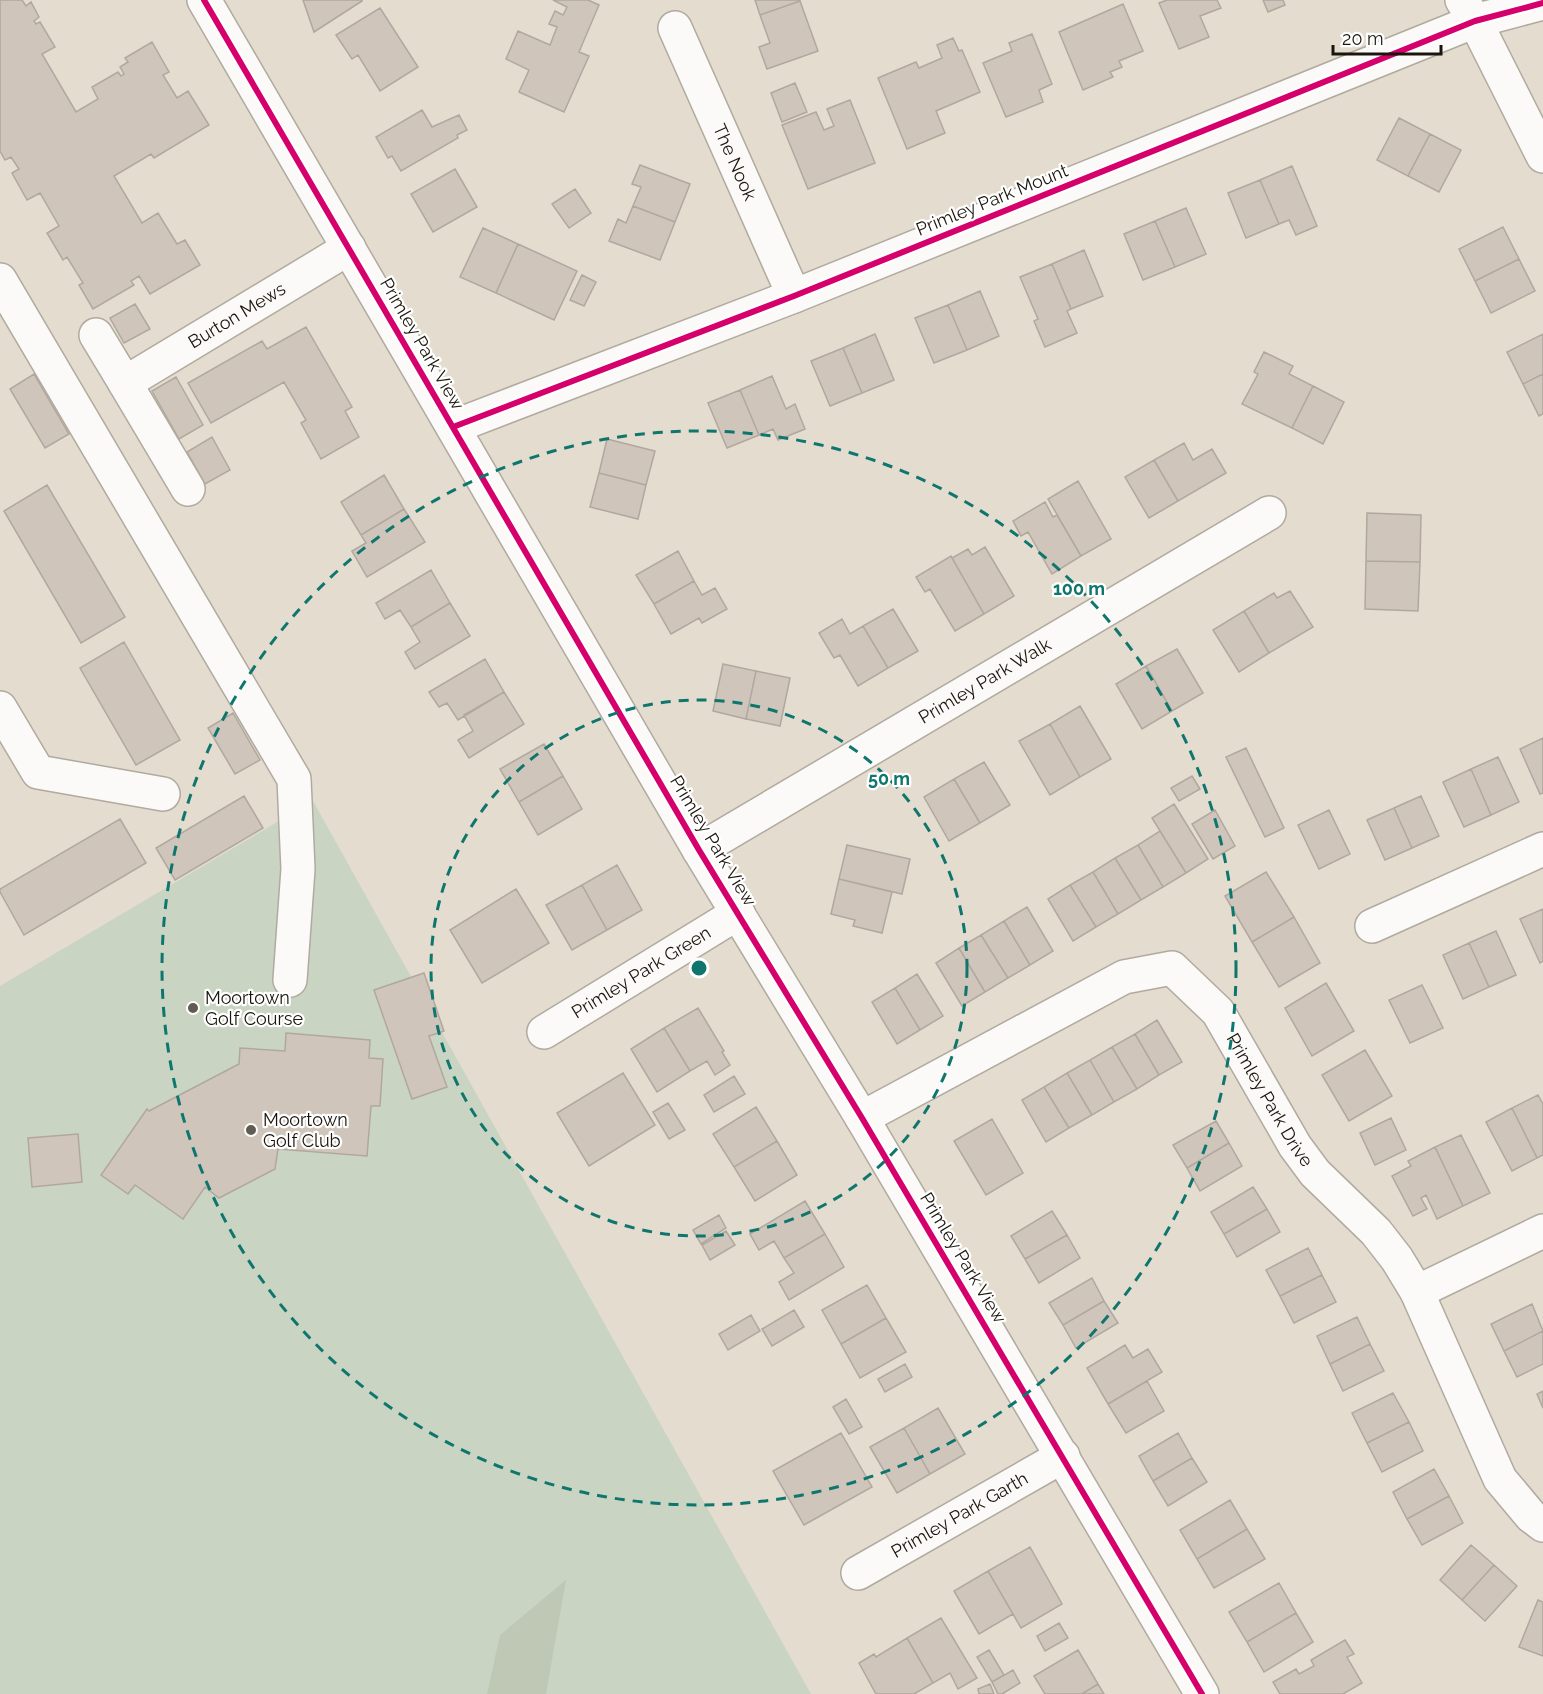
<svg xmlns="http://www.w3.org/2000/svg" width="1543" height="1694" viewBox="0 0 1543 1694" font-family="Raleway,sans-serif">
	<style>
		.green { fill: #cad4c2 }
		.forest { fill: #bec8b5 }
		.building { fill: #cfc5bb; stroke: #b0a89f; stroke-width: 1.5 }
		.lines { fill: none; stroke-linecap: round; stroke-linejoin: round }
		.minor-casing { stroke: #b0aa9f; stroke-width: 36 }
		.minor { stroke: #fbfaf8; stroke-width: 33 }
		.cycleway-casing { stroke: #fff; stroke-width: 10 }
		.cycleway { stroke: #d6006c; stroke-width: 6 }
		.ring { fill: none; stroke: #0f766e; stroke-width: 3; stroke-dasharray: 10 8 }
		.poi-dot { fill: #615b51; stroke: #fff; stroke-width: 2 }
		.labels { text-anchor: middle; stroke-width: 4.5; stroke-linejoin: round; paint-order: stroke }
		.street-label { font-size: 18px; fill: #1b160d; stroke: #fff }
		.poi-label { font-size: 18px; fill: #1b160d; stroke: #fff; text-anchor: start }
		.centre { fill: #0f766e; stroke: #fff; stroke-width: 3 }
		.ring-label { font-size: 18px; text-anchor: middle; font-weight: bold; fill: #0f766e; stroke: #fff; stroke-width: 4.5; stroke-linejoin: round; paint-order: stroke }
	</style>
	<rect width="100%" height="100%" fill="#e4dcce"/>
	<!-- green -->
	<path class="green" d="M313,801l498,893h-811v-708z"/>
	<!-- forest -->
	<path class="forest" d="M566,1580l-20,114h-59l13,-59z"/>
	<!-- building -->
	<path class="building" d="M0,0h22l4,6 5,-4 8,15 -5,4 2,3 4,-2 15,25 -13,7 34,58 22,-13 -6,-12 26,-15 3,4 3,-2 -4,-7 8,-5 -3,-4 27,-16 17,30 -6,3 14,23 11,-7 21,34 -55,33 -3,-4 -37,22 28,47 16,-10 19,31 8,-4 15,25 -50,29 -11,-18 -8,5 3,4 -41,24 -14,-24 4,-2 -16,-26 -4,3 -16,-27 12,-7 -19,-33 -13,7 -15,-27 7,-4 -8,-12 -6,3 -5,-9z
		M303,0h59v1l-48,31z
		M553,0h35l11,5 -20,47 10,4 -25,56 -45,-20 10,-22 -23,-11 12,-28 32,14 7,-18 -8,-3 6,-13 8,4 4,-8z
		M755,0h45v1l-40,14z
		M1167,0h50l4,8 -21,8 9,21 -30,12 -20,-46z
		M1263,0h20l2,5 -17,7z
		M800,1l18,50 -51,18 -8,-22 11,-4 -10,-28z
		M1123,4l20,47 -24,10 3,6 -12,5 3,5 -30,13 -24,-58z
		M380,8l38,59 -38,24 -22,-36 -6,4 -16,-24z
		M1032,34l20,50 -13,6 4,12 -37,15 -23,-54 29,-12 -3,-8z
		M953,38l6,13 3,-1 18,42 -44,19 9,22 -38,16 -29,-71 38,-16 3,6 23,-10 -5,-13z
		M795,83l12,29 -25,10 -11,-29z
		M850,100l25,63 -67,26 -26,-64 34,-13 8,18 10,-4 -7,-17z
		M422,110l10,17 27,-12 8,15 -10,5 1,3 -57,33 -9,-15 -4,2 -12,-21z
		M1399,118l31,16 -22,42 -31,-16z
		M1430,134l31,16 -22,42 -31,-16z
		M640,165l50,19 -15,38 -42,-16 8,-19 -9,-3z
		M1292,166l25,60 -21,9 -7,-15 -10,4 -19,-44z
		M455,169l22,38 -44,25 -22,-38z
		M1260,180l19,44 -33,14 -18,-45z
		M575,189l16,24 -22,15 -17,-24z
		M633,206l42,16 -15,38 -51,-19 9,-22 8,4z
		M1186,208l20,46 -31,13 -20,-46z
		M1155,221l20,46 -32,13 -19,-46z
		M1503,227l16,32 -44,22 -16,-32z
		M483,228l35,16 -22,49 -36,-16z
		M518,244l59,27 -23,49 -58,-27z
		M1084,250l19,46 -32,13 -19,-45z
		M1519,259l16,32 -44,22 -16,-32z
		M1052,264l19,45 -4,2 10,22 -32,14 -11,-26 4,-2 -18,-42z
		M582,275l14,7 -12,24 -14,-6z
		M980,291l19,45 -32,14 -19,-45z
		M135,304l15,25 -26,14 -14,-25z
		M948,305l19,45 -33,13 -19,-45z
		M306,327l46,80 -7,4 14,26 -38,22 -20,-36 5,-3 -22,-38 -73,41 -23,-40 74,-42 5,8z
		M875,334l19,46 -32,13 -19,-45z
		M1543,334v40l-20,10 -16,-32z
		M843,348l19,45 -32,13 -19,-45z
		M1264,352l29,14 -4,8 24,12 -21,42 -50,-24 16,-30 -4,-2z
		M34,374l35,60 -24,14 -35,-59z
		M1543,374v40l-4,2 -16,-32z
		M772,376l14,33 9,-5 10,25 -27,11 -5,-11 -14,6 -19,-45z
		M176,377l27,48 -24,14 -27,-48z
		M1313,386l31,16 -21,42 -31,-16z
		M740,390l19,45 -32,13 -19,-45z
		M212,437l18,33 -25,14 -18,-32z
		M607,439l48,12 -9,34 -47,-12z
		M1184,443l9,17 19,-11 14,24 -48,28 -24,-41z
		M1154,460l24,41 -29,17 -24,-41z
		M599,473l47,12 -8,34 -48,-12z
		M384,475l20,34 -43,26 -20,-33z
		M1078,481l33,58 -30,17 -33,-57z
		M47,485l78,132 -44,26 -77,-132z
		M1045,502l8,15 4,-2 24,41 -29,18 -24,-42 -7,4 -8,-15z
		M404,509l21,33 -58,35 -15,-26 14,-8 -5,-8z
		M1367,513l54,2 -1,47 -54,-1z
		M985,547l29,49 -30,18 -32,-56 16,-9 4,6z
		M678,551l16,30 -40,23 -18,-29z
		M951,556l33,58 -29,17 -25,-42 -5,3 -9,-15z
		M1366,561l54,1 -2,49 -53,-2z
		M431,570l19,33 -39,24 -11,-17 -15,9 -9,-16z
		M694,581l8,14 13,-7 12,21 -25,14 -3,-5 -28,16 -17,-30z
		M1290,591l23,36 -44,26 -25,-42 30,-18 3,5z
		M450,603l20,33 -55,33 -10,-17 15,-10 -9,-15z
		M893,609l25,42 -30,17 -25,-42z
		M1244,611l25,42 -30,19 -26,-42z
		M842,619l8,15 13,-8 25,42 -30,18 -18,-31 -6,3 -15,-25z
		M124,642l56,98 -44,25 -56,-97z
		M1177,649l26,44 -31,18 -26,-45z
		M485,659l19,33 -46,28 -11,-17 -8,4 -10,-15z
		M723,664l33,7 -10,48 -33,-8z
		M1146,666l26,45 -30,18 -26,-45z
		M756,671l34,7 -10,48 -34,-7z
		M504,692l20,32 -55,34 -11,-18 15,-9 -9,-16z
		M1080,706l31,53 -31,18 -30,-53z
		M233,713l27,47 -25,14 -27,-46z
		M1050,724l30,53 -30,18 -31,-54z
		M1543,738v55l-3,1 -20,-45z
		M544,744l19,32 -44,26 -19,-33z
		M1246,748l38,80 -19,9 -39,-80z
		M1498,757l21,45 -28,13 -20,-46z
		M984,762l26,43 -30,18 -26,-44z
		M1471,769l20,46 -27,12 -21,-45z
		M563,776l19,33 -44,26 -19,-33z
		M1192,776l8,13 -21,12 -8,-13z
		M954,779l26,44 -31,18 -25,-44z
		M244,796l19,32 -88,52 -19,-32z
		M1421,796l18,40 -27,12 -18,-40z
		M1174,804l34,55 -22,14 -34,-55z
		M1394,808l18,40 -27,12 -18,-40z
		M1215,810l20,36 -22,13 -21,-35z
		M1329,810l21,44 -31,15 -21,-44z
		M120,819l26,44 -122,72 -24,-43v-3z
		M1160,831l26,42 -23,14 -25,-42z
		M847,845l63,14 -8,35 -63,-15z
		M1138,845l25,42 -22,13 -26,-42z
		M1115,858l26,42 -23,14 -25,-42z
		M617,865l25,45 -35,20 -25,-45z
		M1093,872l25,42 -22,13 -26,-42z
		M1266,872l28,45 -42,25 -27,-46z
		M839,879l53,13 -10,41 -29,-7 2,-6 -24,-6z
		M582,885l25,45 -35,20 -26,-45z
		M1070,885l26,42 -23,14 -25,-42z
		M516,889l33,54 -67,40 -32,-53z
		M1027,907l26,44 -23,14 -26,-44z
		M1543,909v52l-3,2 -20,-44z
		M1294,917l26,46 -41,24 -27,-45z
		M1004,921l26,44 -22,13 -27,-43z
		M1496,931l20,44 -27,12 -20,-44z
		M981,935l27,43 -23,14 -26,-44z
		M1469,943l20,44 -26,12 -20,-44z
		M959,948l26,44 -23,14 -26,-43z
		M424,973l20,58 -15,5 18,51 -35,12 -38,-109z
		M917,974l26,42 -23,14 -25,-42z
		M1326,983l28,48 -42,25 -27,-48z
		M1422,985l21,43 -33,15 -21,-43z
		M895,988l25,42 -23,14 -25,-42z
		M698,1008l26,43 -2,1 8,13 -15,10 -8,-14 -17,10 -26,-43z
		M1157,1020l25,42 -23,13 -24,-41z
		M664,1028l26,43 -33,21 -26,-43z
		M286,1033l84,7 -1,18 14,1 -3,47h-9l-4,50 -89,-7 -3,20 -56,29 -14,-11 -22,32 -48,-34 -7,9 -27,-19 46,-66 2,2 90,-47 1,-16 45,3z
		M1135,1034l24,41 -22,14 -25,-42z
		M1112,1047l25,42 -23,13 -24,-42z
		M1365,1050l27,46 -43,25 -27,-46z
		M1090,1060l24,42 -22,13 -25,-42z
		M623,1073l32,52 -66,41 -32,-53z
		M1067,1073l25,42 -23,13 -25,-41z
		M734,1076l11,18 -31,18 -10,-17z
		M1044,1087l25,41 -23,14 -24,-42z
		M1538,1095l5,9v51l-6,3 -25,-50z
		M668,1103l17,27 -16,9 -16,-27z
		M756,1107l21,34 -43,26 -21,-33z
		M1512,1108l25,50 -25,13 -26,-49z
		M1391,1118l15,32 -31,15 -15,-32z
		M992,1119l31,54 -37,22 -32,-54z
		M1216,1121l13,22 -42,25 -14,-23z
		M78,1134l4,48 -50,5 -4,-49z
		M1461,1135l29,58 -27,13 -28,-59z
		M777,1141l20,34 -42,26 -21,-34z
		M1229,1143l13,23 -42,25 -13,-23z
		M1435,1147l28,59 -26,13 -11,-24 -5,3 6,11 -14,7 -21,-40 19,-10 -3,-5z
		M1253,1187l14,22 -43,25 -13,-22z
		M805,1201l20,33 -41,24 -10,-17 -15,9 -9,-16z
		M1267,1209l13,23 -43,25 -13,-23z
		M1052,1211l15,24 -42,24 -14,-23z
		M719,1215l7,13 -25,16 -8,-14z
		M726,1231l9,14 -25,15 -8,-15z
		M825,1234l19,33 -55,33 -10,-18 15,-9 -10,-15z
		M1067,1235l13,23 -41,25 -14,-24z
		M1308,1248l14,27 -42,21 -14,-26z
		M1322,1275l14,27 -42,21 -14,-27z
		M1092,1278l12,23 -41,24 -14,-22z
		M867,1285l19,33 -45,26 -19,-34z
		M1104,1301l14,22 -42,25 -13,-23z
		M1532,1304l11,27 -39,20 -13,-27z
		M794,1310l10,17 -32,19 -10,-17z
		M751,1315l9,16 -32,19 -9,-16z
		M1357,1317l13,27 -40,20 -13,-28z
		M886,1318l20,34 -46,26 -19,-34z
		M1543,1331v33l-26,13 -13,-26z
		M1370,1344l14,27 -41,20 -13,-27z
		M1125,1345l8,13 15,-9 14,23 -54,32 -21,-36z
		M905,1364l7,13 -27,15 -7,-13z
		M1147,1381l17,30 -38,22 -18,-29z
		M1543,1391v17l-6,-14z
		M1393,1393l16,29 -42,21 -15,-30z
		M846,1399l16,28 -13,7 -16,-27z
		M938,1408l27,46 -35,20 -26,-46z
		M1409,1422l14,29 -41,21 -15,-29z
		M904,1428l26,46 -33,19 -27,-46z
		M841,1433l31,54 -68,38 -31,-54z
		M1178,1433l14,25 -39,23 -14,-25z
		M1192,1458l15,24 -39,24 -15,-25z
		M1434,1469l15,27 -42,23 -14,-27z
		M1449,1496l14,27 -41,22 -15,-26z
		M1230,1500l17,29 -50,30 -17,-29z
		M1247,1529l18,30 -51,29 -17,-29z
		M1471,1545l23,20 -32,35 -22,-20z
		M1030,1547l32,57 -41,24 -33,-57z
		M1494,1565l23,21 -32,35 -23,-21z
		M988,1571l25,43 -34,20 -25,-43z
		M1279,1583l17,30 -49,29 -18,-30z
		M1538,1600l5,2v54l-24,-9z
		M1296,1613l17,29 -49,30 -17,-30z
		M941,1618l36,60 -19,11 -8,-16 -17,10 -26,-45z
		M1059,1623l9,15 -23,13 -8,-15z
		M907,1638l26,45 -19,11h-38l-17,-31 15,-9 2,3z
		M1345,1640l9,14 -7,3 15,26 -19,11h-63l-7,-12 23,-13 3,5 15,-8 -3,-6z
		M989,1650l15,25 -12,7 -15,-25z
		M1078,1650l20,34 -16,10h-37l-11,-18z
		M1013,1670l7,13 -18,11h-4l-6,-12z
		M990,1684l4,10h-15l-1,-5z
		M1098,1684l6,10h-22z"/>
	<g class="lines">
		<!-- minor casing -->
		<g class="minor-casing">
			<g id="minor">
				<path d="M204,0l495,850 163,268 340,576"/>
				<path d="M1462,0l13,21 68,135"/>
				<path id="s1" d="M675,28l119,268"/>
				<path d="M0,280l294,499 4,90 -8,111"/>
				<path d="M96,335l29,48"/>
				<path d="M453,427l341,-131 681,-275 68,-18"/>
				<path id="s2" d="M188,489l-63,-106 224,-135"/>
				<path d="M0,708l38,64 125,22"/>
				<path id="s3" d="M699,850l570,-337"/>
				<path d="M1372,926l171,-77"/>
				<path id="s4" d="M544,1032l194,-119"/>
				<path id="s5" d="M862,1118l262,-141 48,-9 46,44 77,134 20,27 61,59 21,27 20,33 83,187 31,37 12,9"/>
				<path d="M1417,1292l126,-61"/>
				<path id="s6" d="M858,1573l205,-117"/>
			</g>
		</g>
		<!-- minor -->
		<use href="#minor" class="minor"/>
		<!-- cycleway casing -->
		<g class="cycleway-casing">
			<path id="cycleway" d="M204,0l495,850 163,268 340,576
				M453,427l341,-131 681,-275 68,-18"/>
		</g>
		<!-- cycleway -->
		<use href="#cycleway" class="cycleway"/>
	</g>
	<!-- distance rings -->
	<g class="ring">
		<circle cx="699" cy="968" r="268"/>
		<circle cx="699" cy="968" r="537"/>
	</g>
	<!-- markers -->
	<g class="poi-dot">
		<circle cx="193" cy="1008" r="6"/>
		<circle cx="251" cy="1130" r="6"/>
	</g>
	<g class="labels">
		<!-- street labels -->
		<g class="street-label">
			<text dy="6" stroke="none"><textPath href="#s1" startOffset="147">The Nook</textPath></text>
			<text transform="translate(992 200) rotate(-22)" y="6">Primley Park Mount</text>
			<text dy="6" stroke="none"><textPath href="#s2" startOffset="254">Burton Mews</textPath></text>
			<text transform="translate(422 344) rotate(60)" y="6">Primley Park View</text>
			<text dy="6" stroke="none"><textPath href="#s3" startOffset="332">Primley Park Walk</textPath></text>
			<text transform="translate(713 841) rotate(59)" y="6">Primley Park View</text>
			<text dy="6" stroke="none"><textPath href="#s4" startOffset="114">Primley Park Green</textPath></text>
			<text dy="6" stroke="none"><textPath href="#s5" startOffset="512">Primley Park Drive</textPath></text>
			<text transform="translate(963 1258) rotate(59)" y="6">Primley Park View</text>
			<text dy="6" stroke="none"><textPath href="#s6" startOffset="117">Primley Park Garth</textPath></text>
		</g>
		<!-- poi labels -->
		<g class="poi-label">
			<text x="205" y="1004">Moortown<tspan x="205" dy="21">Golf Course</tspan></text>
			<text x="263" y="1126">Moortown<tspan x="263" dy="21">Golf Club</tspan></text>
		</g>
	</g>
	<circle cx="699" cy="968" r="9" class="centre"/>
	<g class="ring-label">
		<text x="1079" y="595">100 m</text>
		<text x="889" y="785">50 m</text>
	</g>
	<!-- scale -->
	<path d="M1333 45v9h108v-9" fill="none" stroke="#1b160d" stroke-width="3"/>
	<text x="1342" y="45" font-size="18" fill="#1b160d" stroke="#ffffff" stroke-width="4.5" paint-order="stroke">20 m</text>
</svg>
